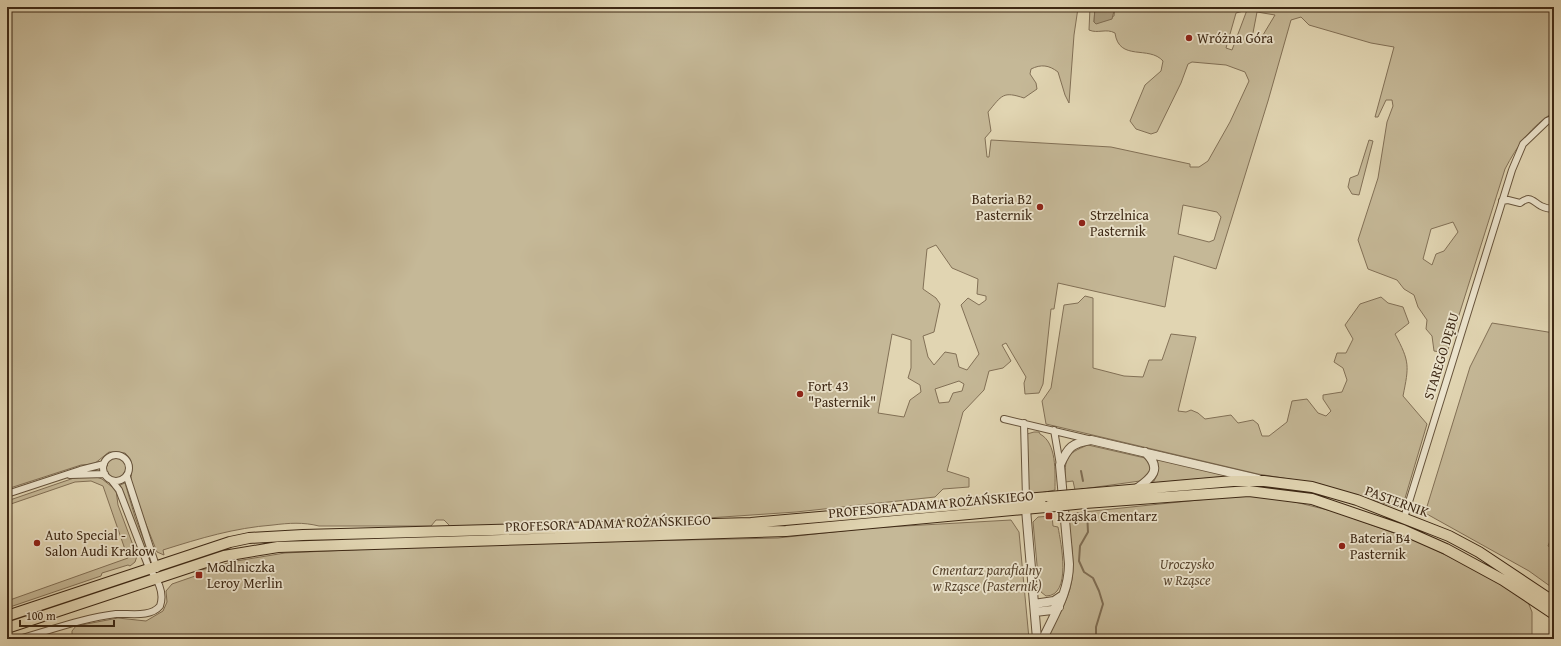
<svg xmlns="http://www.w3.org/2000/svg" width="1561" height="646" viewBox="0 0 1561 646" font-family="'Gentium Book Plus',serif">
	<style>
		.green { fill: #c5b897; stroke: #827056; fill-rule: evenodd }
		.water { fill: #aa9b7d; stroke: #7f6d53 }
		.lines { fill: none; stroke-linecap: round; stroke-linejoin: round }
		.stream { stroke: #7f6d53; stroke-width: 2 }
		.minor-casing { stroke: #67543c; stroke-width: 8 }
		.tertiary-casing { stroke: #67543c; stroke-width: 10 }
		.primary-casing { stroke: #3e2915; stroke-width: 12 }
		.minor { stroke: #ece4cd; stroke-width: 6 }
		.tertiary { stroke: #ece4cd; stroke-width: 8 }
		.primary { stroke: #e1d5b2; stroke-width: 10 }
		.primary-bridge-casing { stroke: #3e2915; stroke-width: 12; stroke-linecap: butt }
		.primary-bridge { stroke: #e1d5b2; stroke-width: 10 }
		.poi-dot { fill: #8f2418; stroke: #ece4cd; stroke-width: 1.5 }
		.labels { text-anchor: middle; stroke-width: 3.5; stroke-linejoin: round; paint-order: stroke }
		.poi-label { font-size: 14px; fill: #3e2915; stroke: #ece4cd; text-anchor: start }
		.street-label { font-size: 14px; fill: #3e2915; stroke: #ece4cd }
		.park-label { font-size: 14px; font-style: italic; fill: #59462f; stroke: #ece4cd }
	</style>
	<rect width="100%" height="100%" fill="#e1d5b2"/>
	<filter id="stains"><feTurbulence type="fractalNoise" baseFrequency=".005" numOctaves="4"/><feColorMatrix values="0 0 0 0 .2 0 0 0 0 .09 0 0 0 0 .02 0 0 0 .5 -.17"/></filter>
	<radialGradient id="worn" r=".72"><stop offset=".6" stop-color="#630" stop-opacity="0"/><stop offset="1" stop-color="#630" stop-opacity=".3"/></radialGradient>
	<!-- green -->
	<path class="green" d="M7,7h1081l-10,1 -4,27 -5,68 -4,-8 -7,-23c-9,-7 -17,-8 -27,-3l-1,5 6,9 1,6 -13,9c-21,-7 -22,-3 -36,14l3,19 -6,7 2,19h2l2,-17 120,7 79,17v3h9l9,-6 22,-39 19,-41 -4,-9 -19,-7 -34,-3 -4,2 -7,19 -24,49 -6,2 -15,-5 -6,-8 15,-36 16,-14 2,-10c-14,-16 -44,1 -48,-28 -9,-5 -17,1 -26,-3l1,-23h5l-1,15 20,-6 1,-9h439v105c-23,14 -37,34 -49,57l-58,184 -13,-2 -2,-15 -6,-7 1,-9 -9,-13 -4,-12 -10,-6 -7,-9 -29,-11 -10,-29 20,-62 9,-56 6,-16 -1,-6h-6l-8,17h-3l19,-70 -23,-4 -62,-18 -8,-8 -10,3 -23,81 -52,168 -42,-13 -9,51 -107,-24 -4,26h-3l-8,75 -4,9 -14,1 -1,-11 2,-6 -20,-34 -4,2 9,16 -8,7 -14,3 -5,19 -21,22 -16,59 22,7v9l-26,2 -8,8 -139,15 -103,7 -242,8 -7,-7h-8l-5,6h-112c-16,-4 -30,-3 -46,-1 -39,3 -72,13 -110,25l1,5 -7,-3 -25,-63c-4,-14 6,-25 -7,-36l-16,-1 -15,12 -13,1 -74,24zM1247,10l-15,40 -6,-2 10,-35zM1257,12l18,3 -15,25 -8,-2zM1183,205l34,7 4,5 -7,23 -5,2 -31,-8zM1453,222l5,10 -14,19 -8,3 -4,11 -9,-6 8,-30zM936,245l16,23 26,11 -1,15 9,2v4l-7,5 -11,-7 -7,7 18,49 -12,16 -8,-3 -3,-13 -11,-2 -11,13 -6,-8 -5,-21 11,-4 6,-28 -4,-6 -13,-9 4,-40zM892,334l19,6v28l-3,10 12,7 1,7 -11,8 -6,17 -26,-4zM959,381l5,3 -2,7 -9,2 -4,9 -10,1 -4,-14z
		M1369,140l4,1 -14,54 -7,-1 -4,-7 2,-9 8,-3z
		M1085,296l8,2v70l31,8 19,1 6,-17h13l9,-26 25,3 -18,74 8,1 5,-2 7,3 7,6 26,-4 7,8 15,-3 5,4 4,12h7l18,-14 5,-21 15,-2 11,14 8,3 5,-5 -8,-12v-4l19,-3 5,-12 -4,-12 -9,-6 3,-9h9l7,-14 -8,-14 15,-21 21,-7 7,6 15,4 6,16 -14,11c15,28 14,32 8,62l24,28 -24,81 -4,3 -79,-24 -62,-10 -212,-50 -4,-23 9,-13 13,-83 14,-2z
		M1492,323l62,10v198l-6,15 6,3v40l-25,-18 -104,-58 45,-146z
		M1034,432h5l1,2c17,9 15,38 15,56l-25,5 -2,-5 -1,-56z
		M1088,445l57,13 6,8 -2,10 -9,5 -65,9 -2,-9 -8,1c0,-24 0,-28 23,-37z
		M106 468a10 10 0 1 1 20 0a10 10 0 1 1-20 0Z
		M1157,459l74,17 -78,7 4,-8z
		M94,476l8,3 14,11 2,15 19,51 -2,6 -5,4 -2,-1 -26,8 -1,3 -94,32v-7l121,-43 -25,-72 -12,-5 -16,1 -67,23 1,6h-2v-10l67,-23z
		M125,483l10,34 16,42 -2,1 -29,-75z
		M1258,496l37,6 41,10 83,30 76,37 33,23 4,10v27h-485c9,-19 22,-39 25,-60 3,-20 -2,-42 -4,-62l6,-4 153,-16z
		M1052,516l1,10 5,1c3,16 14,69 -12,69l-5,-4 -2,-6 -6,-64 5,-5z
		M1011,520l8,12 10,107h-957v-8l4,-5 42,-8 28,3 17,-10 4,-9 -1,-11 6,-7 26,-9 -1,-4 39,-10 49,-8 171,-8 322,-7 92,-10z"/>
	<!-- water -->
	<path class="water" d="M1095,7h20l-3,12 -16,5 -2,-2z"/>
	<g class="lines">
		<!-- stream -->
		<path class="stream" d="M1081,471l2,10
			M1087,512l1,20 -8,14 -1,15 5,11 9,6 6,13 4,13 -7,23v12"/>
		<!-- minor casing -->
		<g class="minor-casing">
			<path id="minor" d="M1502,201l6,-1 12,3c11,-8 12,-2 21,3 4,2 9,3 13,3
				M1004,419l84,20
				M1024,423l2,76
				M1054,430l6,35
				M103 468a13 13 0 1 1 26 0a13 13 0 1 1-26 0Z
				M70,475l35,-1
				M127,477l30,92
				M7,494l73,-24 24,-6
				M1404,518l108,-348 11,-26 24,-23 7,-3
				M19,639c32,-9 64,-21 97,-25 13,-1 34,4 44,-8 5,-14 -3,-27 -11,-38l-30,-78 -7,-9"/>
		</g>
		<!-- tertiary casing -->
		<g class="tertiary-casing">
			<path id="tertiary" d="M1136,489c16,-11 27,-20 9,-37
				M1026,509l11,130
				M1034,604l20,-3 9,-6
				M1035,612l17,-2 7,-3
				M1043,639c11,-24 26,-47 26,-75l-9,-99c8,-18 12,-22 31,-25l167,39"/>
		</g>
		<!-- primary casing -->
		<g class="primary-casing">
			<path id="primary" d="M1084,494l149,-13h31l48,6 45,13 92,36 30,16 75,50
				M1085,503l164,-12 63,8 91,31 43,19 57,31 51,34
				M7,616l223,-74 19,-4 54,-3 448,-12 298,-26
				M7,628l217,-72 54,-9 508,-16 260,-24"/>
		</g>
		<!-- minor -->
		<use href="#minor" class="minor"/>
		<!-- tertiary -->
		<use href="#tertiary" class="tertiary"/>
		<!-- primary -->
		<use href="#primary" class="primary"/>
		<!-- primary-bridge casing -->
		<g class="primary-bridge-casing">
			<path id="primary-bridge" d="M1049,497l35,-3
				M1046,507l39,-4"/>
		</g>
		<!-- primary-bridge -->
		<use href="#primary-bridge" class="primary-bridge"/>
	</g>
	<!-- markers -->
	<g class="poi-dot">
		<circle cx="1189" cy="38" r="4"/>
		<circle cx="1040" cy="207" r="4"/>
		<circle cx="1082" cy="223" r="4"/>
		<circle cx="800" cy="394" r="4"/>
		<rect x="1045" y="512" width="8" height="8" rx="2"/>
		<circle cx="37" cy="543" r="4"/>
		<circle cx="1342" cy="546" r="4"/>
		<rect x="195" y="571" width="8" height="8" rx="2"/>
	</g>
	<g class="labels">
		<!-- poi labels -->
		<g class="poi-label">
			<text x="1197" y="43">Wróżna Góra</text>
			<text x="1032" y="204" text-anchor="end">Bateria B2<tspan x="1032" dy="16">Pasternik</tspan></text>
			<text x="1090" y="220">Strzelnica<tspan x="1090" dy="16">Pasternik</tspan></text>
			<text x="808" y="391">Fort 43<tspan x="808" dy="16">"Pasternik"</tspan></text>
			<text x="1057" y="521">Rząska Cmentarz</text>
			<text x="45" y="540">Auto Special -<tspan x="45" dy="16">Salon Audi Krakow</tspan></text>
			<text x="1350" y="543">Bateria B4<tspan x="1350" dy="16">Pasternik</tspan></text>
			<text x="207" y="572">Modlniczka<tspan x="207" dy="16">Leroy Merlin</tspan></text>
		</g>
		<!-- street labels -->
		<g class="street-label">
			<text transform="translate(1441 356) rotate(-73)" y="5">STAREGO DĘBU</text>
			<text transform="translate(1397 501) rotate(20)" y="5">PASTERNIK</text>
			<text transform="translate(931 504) rotate(-5)" y="5">PROFESORA ADAMA ROŻAŃSKIEGO</text>
			<text transform="translate(608 523) rotate(-2)" y="5">PROFESORA ADAMA ROŻAŃSKIEGO</text>
		</g>
		<!-- park labels -->
		<g class="park-label">
			<text x="1187" y="569">Uroczysko<tspan x="1187" dy="16">w Rząsce</tspan></text>
			<text x="987" y="575">Cmentarz parafialny<tspan x="987" dy="16">w Rząsce (Pasternik)</tspan></text>
		</g>
	</g>
	<!-- margin -->
	<rect width="1561" height="646" fill="none" stroke="#e1d5b2" stroke-width="24"/>
	<rect x="8" y="8" width="1545" height="630" fill="none" stroke="#3e2915" stroke-width="2"/>
	<rect x="12" y="12" width="1537" height="622" fill="none" stroke="#3e2915"/>
	<!-- scale -->
	<path d="M20 620v6h94v-6" fill="none" stroke="#3e2915" stroke-width="2"/>
	<text x="26" y="620" font-size="12" fill="#3e2915" stroke="#ece4cd" stroke-width="3" paint-order="stroke">100 m</text>
	<rect width="100%" height="100%" filter="url(#stains)"/>
	<rect width="100%" height="100%" fill="url(#worn)"/>
</svg>
